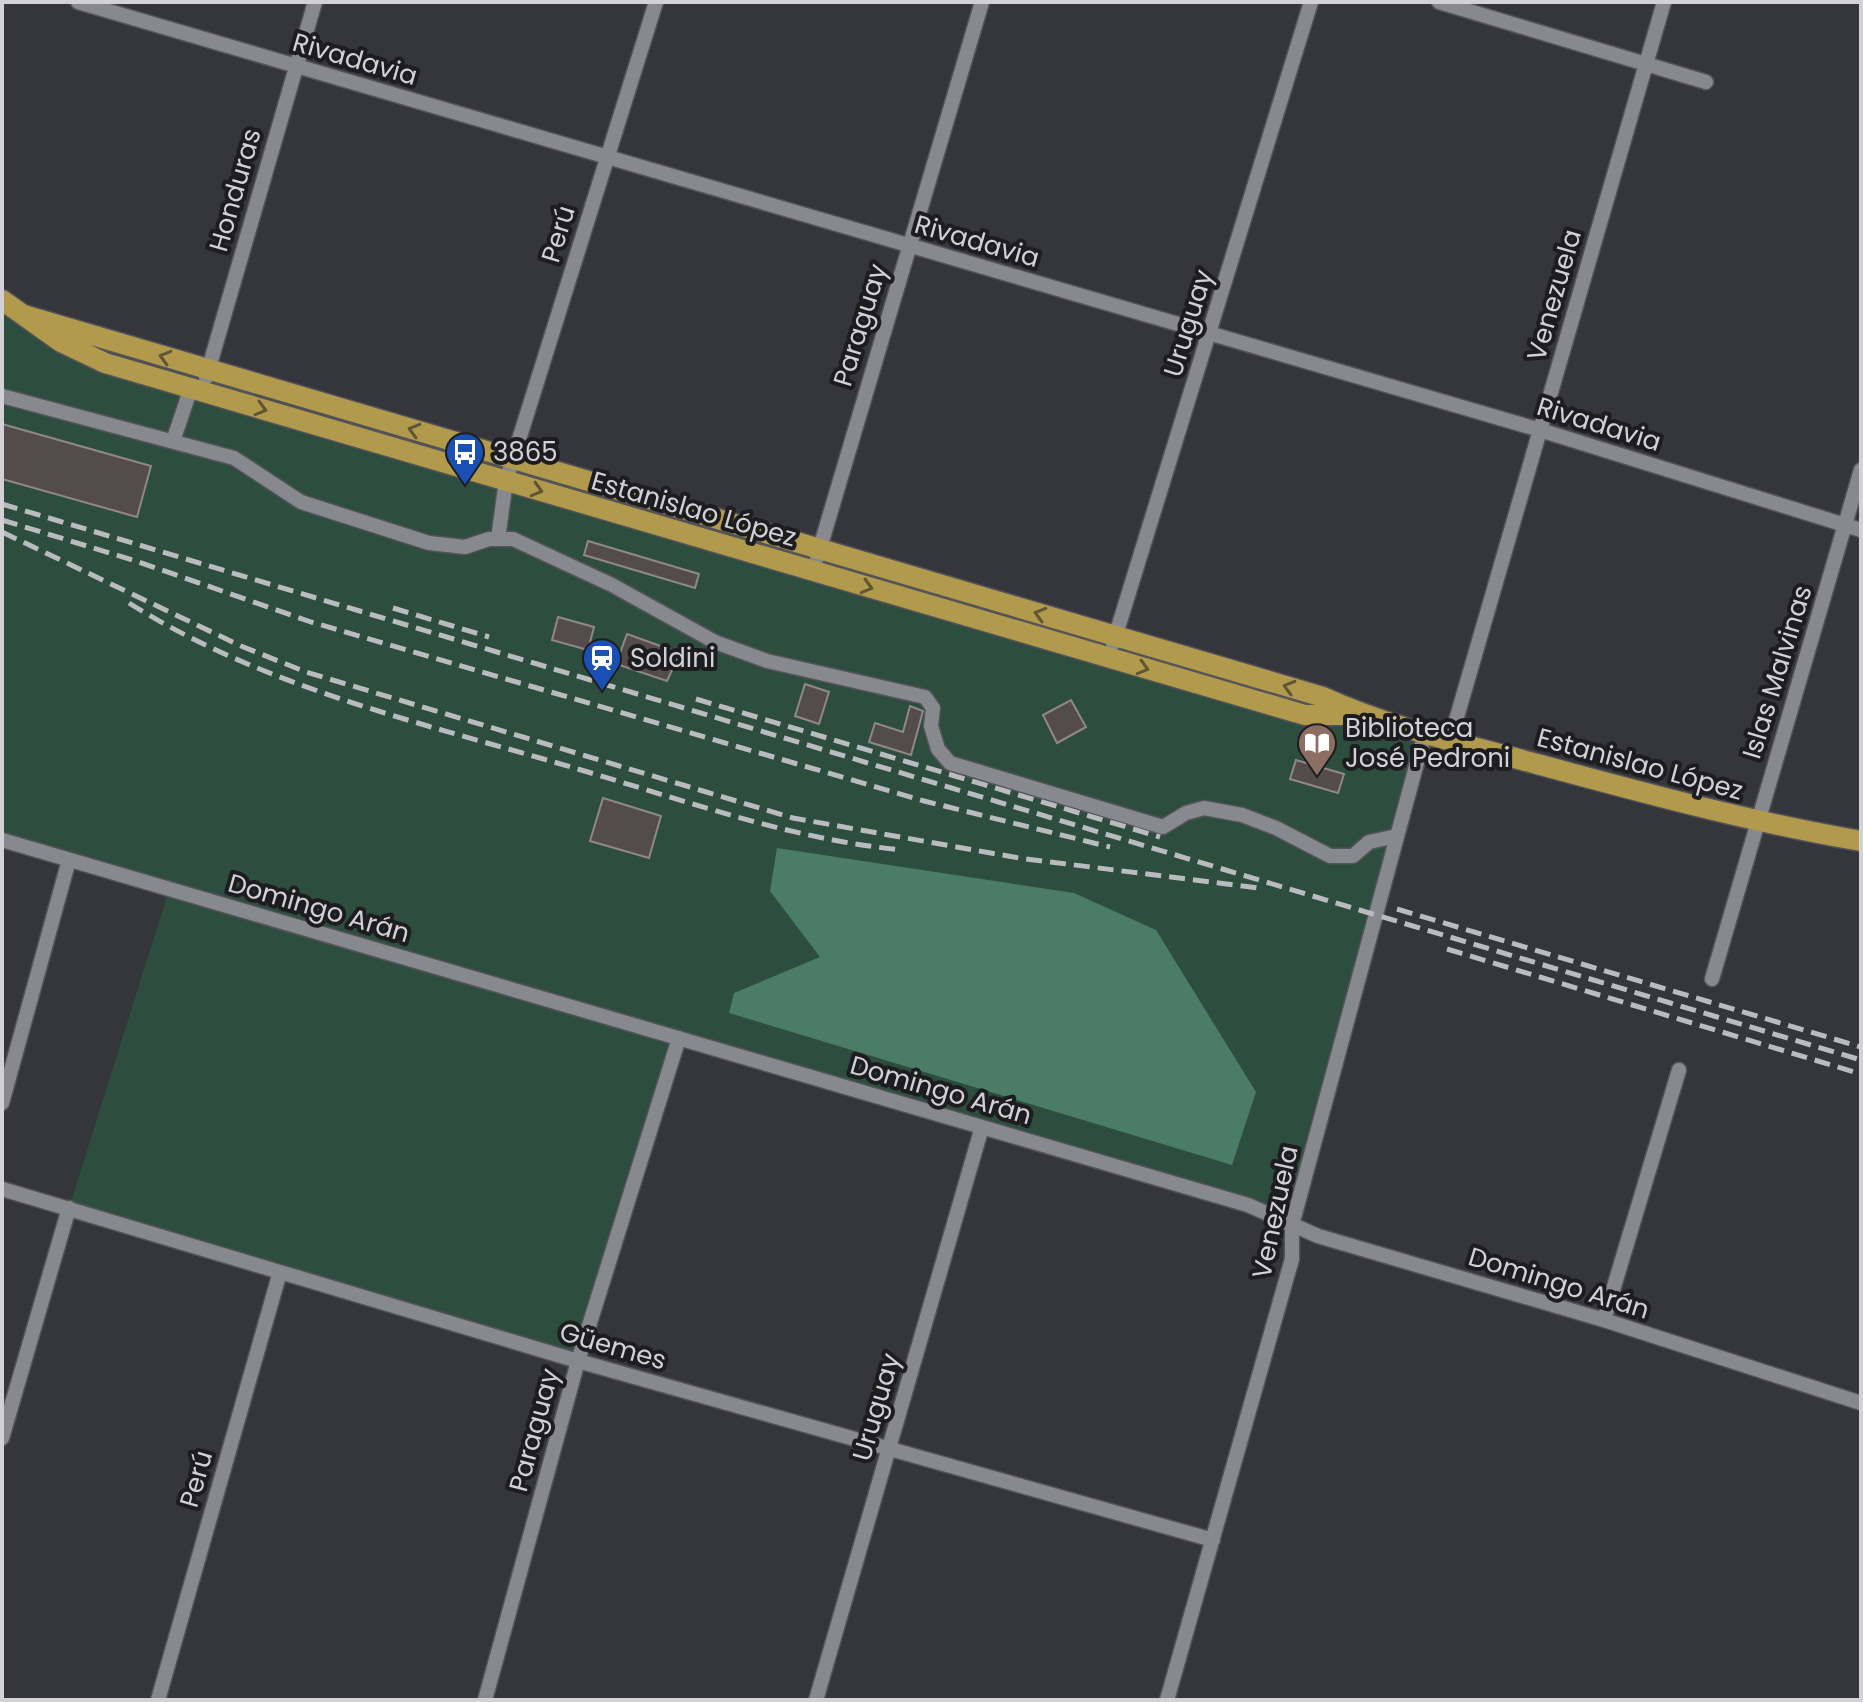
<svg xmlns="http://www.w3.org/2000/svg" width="1863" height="1702" viewBox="0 0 1863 1702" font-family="Poppins,sans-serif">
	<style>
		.green { fill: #2d4e3f }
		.forest { fill: #4b7c65 }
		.building { fill: #534c4b; stroke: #908888; stroke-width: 2 }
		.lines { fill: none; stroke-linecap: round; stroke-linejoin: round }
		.minor-casing { stroke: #535358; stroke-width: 17 }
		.major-casing { stroke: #535358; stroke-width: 23 }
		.minor { stroke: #88898f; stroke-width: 14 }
		.major { stroke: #b29a4c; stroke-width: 20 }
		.rail { stroke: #babbbf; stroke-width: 5; stroke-dasharray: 16 8; stroke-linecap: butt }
		.oneway { stroke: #605534 }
		.labels { text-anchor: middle; stroke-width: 8; stroke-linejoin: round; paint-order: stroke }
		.street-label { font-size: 26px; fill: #d2d2d6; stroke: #1d1d20 }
		.poi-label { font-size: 26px; fill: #d2d2d6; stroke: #1d1d20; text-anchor: start }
	</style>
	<rect width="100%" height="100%" fill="#35363b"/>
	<!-- green -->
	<path class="green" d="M2,305l59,37 1243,373h58l63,18 -133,492 -613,-187 -101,323 -509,-153 100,-318 -167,-50z"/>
	<!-- forest -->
	<path class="forest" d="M777,848l297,45 82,37 100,162 -24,73 -503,-152 5,-20 86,-36 -50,-66z"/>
	<!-- building -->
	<path class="building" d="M2,424l149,42 -14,51 -135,-38z
		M588,541l111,33 -4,14 -111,-33z
		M558,617l36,10 -6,23 -36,-10z
		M627,634l53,19 -13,28 -51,-17z
		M805,684l24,8 -10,32 -24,-8z
		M1071,700l15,27 -29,16 -14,-28z
		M910,706l13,5 -12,44 -42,-13 6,-19 28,9z
		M1296,760l48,14 -6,19 -48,-14z
		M603,798l58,18 -12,42 -59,-17z"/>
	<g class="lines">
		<!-- minor casing -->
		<g class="minor-casing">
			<path id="minor" d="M78,2l1462,428 321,100
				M1439,2l267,80
				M206,378l109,-376
				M2,396l232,62 67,44 128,41 36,4 24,-8h24l99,46 103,57 52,19 158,36 8,11 -2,18 7,23 12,14 213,64 23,-14 18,-5 38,7 34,13 54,28h23l16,-14 28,-6
				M173,441l18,-53
				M498,539l8,-58 150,-479
				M817,558l165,-556
				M1113,644l198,-642
				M1450,741l214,-739
				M2,840l1246,365 70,31 286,84 257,83
				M1712,979l149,-509
				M2,1103l67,-243
				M2,1189l576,172 635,179
				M1604,1320l75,-250
				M2,1438l67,-230
				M158,1700l122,-428
				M485,1700l93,-339 101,-323
				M816,1700l166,-573
				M1167,1700l125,-441v-34l133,-492"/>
		</g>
		<!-- major casing -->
		<g class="major-casing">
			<path id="major" d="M2,300l59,42 44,21 1200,352h49
				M24,315l1299,382c68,31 141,47 214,67 107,29 214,58 324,77"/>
		</g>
		<!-- minor -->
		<use href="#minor" class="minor"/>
		<!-- major -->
		<use href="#major" class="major"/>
		<!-- rail -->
		<path class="rail" d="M2,504l1859,556
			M2,520l134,41 175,61 613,179 186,46
			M2,532l239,114 65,26 487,146 226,40 239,30
			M129,603c137,86 298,121 452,167 106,31 212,70 322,80
			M393,608l96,29
			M696,699l464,138
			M1397,909l464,138
			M1447,949l414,125"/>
	</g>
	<!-- one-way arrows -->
	<defs><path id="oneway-chevron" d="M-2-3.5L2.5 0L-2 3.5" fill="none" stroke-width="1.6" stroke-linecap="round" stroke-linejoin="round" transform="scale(2)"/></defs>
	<g class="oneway">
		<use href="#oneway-chevron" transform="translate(165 357) rotate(-164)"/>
		<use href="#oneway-chevron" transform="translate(261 409) rotate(16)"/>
		<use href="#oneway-chevron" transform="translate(414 430) rotate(-164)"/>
		<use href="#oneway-chevron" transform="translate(537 490) rotate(16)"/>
		<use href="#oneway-chevron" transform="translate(867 587) rotate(16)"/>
		<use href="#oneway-chevron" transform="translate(1040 614) rotate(-164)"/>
		<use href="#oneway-chevron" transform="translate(1143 668) rotate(16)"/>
		<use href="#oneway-chevron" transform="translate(1289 687) rotate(-164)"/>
	</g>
	<!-- icons -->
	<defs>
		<g id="bus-pin" transform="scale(2)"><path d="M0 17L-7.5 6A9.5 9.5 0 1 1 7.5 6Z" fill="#1a4fb4" stroke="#1d1d20"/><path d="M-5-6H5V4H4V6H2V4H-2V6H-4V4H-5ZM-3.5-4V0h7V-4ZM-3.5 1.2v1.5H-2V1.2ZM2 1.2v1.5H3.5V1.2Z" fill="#fff"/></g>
		<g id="station-pin" transform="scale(2)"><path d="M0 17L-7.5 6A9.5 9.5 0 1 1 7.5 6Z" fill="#1a4fb4" stroke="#1d1d20"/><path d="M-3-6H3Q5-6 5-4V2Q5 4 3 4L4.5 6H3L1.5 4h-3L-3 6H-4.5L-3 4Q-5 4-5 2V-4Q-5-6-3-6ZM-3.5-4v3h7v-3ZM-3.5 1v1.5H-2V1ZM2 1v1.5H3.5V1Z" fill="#fff"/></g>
		<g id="library-pin" transform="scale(2)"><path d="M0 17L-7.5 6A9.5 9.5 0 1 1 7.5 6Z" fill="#8d6e63" stroke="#1d1d20"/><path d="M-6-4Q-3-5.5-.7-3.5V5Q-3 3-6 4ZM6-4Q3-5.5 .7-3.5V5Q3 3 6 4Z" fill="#fff"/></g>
	</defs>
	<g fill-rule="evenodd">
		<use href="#bus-pin" x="465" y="452"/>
		<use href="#station-pin" x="602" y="658"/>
		<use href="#library-pin" x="1317" y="743"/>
	</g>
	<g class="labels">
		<!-- street labels -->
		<g class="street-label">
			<text transform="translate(355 59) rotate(16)" y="9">Rivadavia</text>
			<text transform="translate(235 190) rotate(-74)" y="9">Honduras</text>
			<text transform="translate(558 234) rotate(-73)" y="9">Perú</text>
			<text transform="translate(977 241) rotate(16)" y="9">Rivadavia</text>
			<text transform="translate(1554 295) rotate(-74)" y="9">Venezuela</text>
			<text transform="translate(1188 323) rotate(-73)" y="9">Uruguay</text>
			<text transform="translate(860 325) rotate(-73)" y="9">Paraguay</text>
			<text transform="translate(1599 424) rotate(17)" y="9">Rivadavia</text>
			<text transform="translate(694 509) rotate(16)" y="9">Estanislao López</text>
			<text transform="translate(1777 672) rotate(-73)" y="9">Islas Malvinas</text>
			<text transform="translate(1640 764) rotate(15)" y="9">Estanislao López</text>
			<text transform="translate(319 908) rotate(16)" y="9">Domingo Arán</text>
			<text transform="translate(941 1090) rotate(16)" y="9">Domingo Arán</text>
			<text transform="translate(1275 1212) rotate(-78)" y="9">Venezuela</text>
			<text transform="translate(1559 1283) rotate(17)" y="9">Domingo Arán</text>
			<text transform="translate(613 1346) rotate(16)" y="9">Güemes</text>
			<text transform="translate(876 1407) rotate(-74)" y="9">Uruguay</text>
			<text transform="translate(534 1430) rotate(-75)" y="9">Paraguay</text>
			<text transform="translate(196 1479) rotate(-74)" y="9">Perú</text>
		</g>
		<!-- poi labels -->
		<g class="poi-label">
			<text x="493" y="461">3865</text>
			<text x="630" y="667">Soldini</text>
			<text x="1345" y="737">Biblioteca<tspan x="1345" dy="30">José Pedroni</tspan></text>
		</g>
	</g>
	<!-- border -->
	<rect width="1863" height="1702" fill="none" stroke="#d2d2d6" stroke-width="8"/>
</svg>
